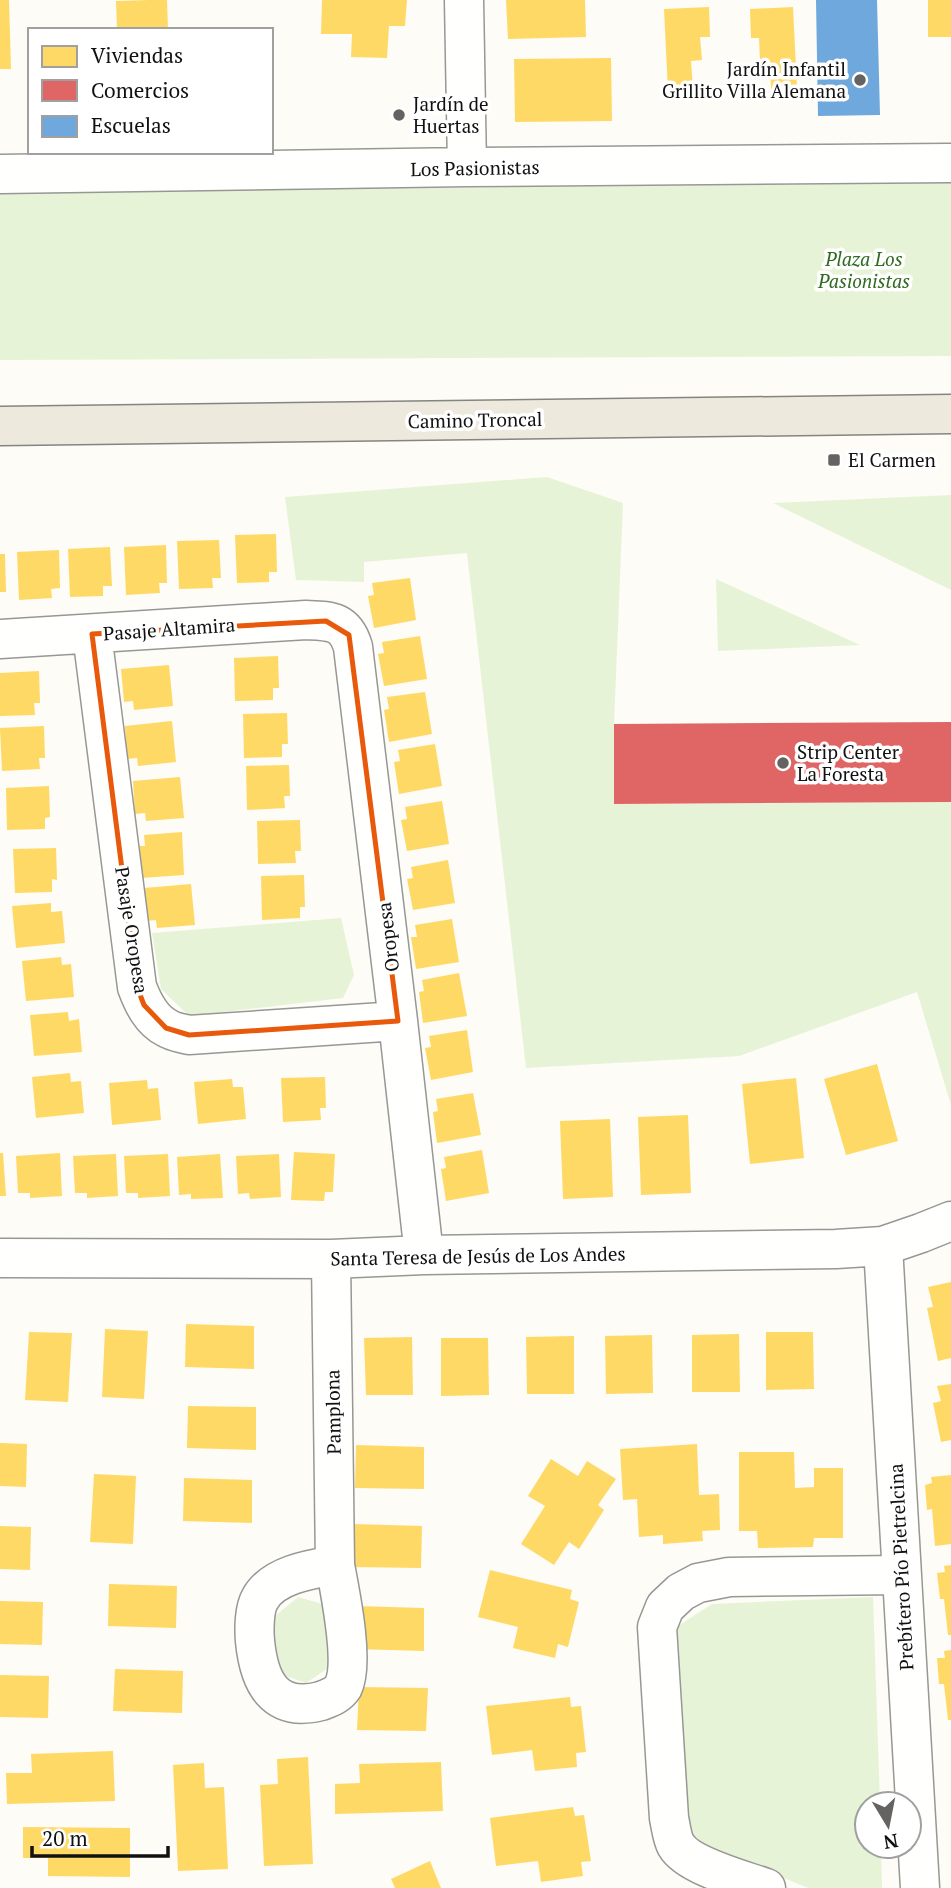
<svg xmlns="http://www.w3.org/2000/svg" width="951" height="1888" viewBox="0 0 951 1888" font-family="'PT Serif',serif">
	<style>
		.green { fill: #e7f3d7 }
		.homes { fill: #ffd966 }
		.shops { fill: #e06666 }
		.schools { fill: #6fa8dc }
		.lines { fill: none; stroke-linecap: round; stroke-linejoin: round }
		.street-casing { stroke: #979795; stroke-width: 41 }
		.primary-casing { stroke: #858482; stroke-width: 41 }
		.street { stroke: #fffffe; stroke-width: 38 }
		.primary { stroke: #ede9dc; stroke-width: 38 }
		.marked { fill: none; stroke: #e8590c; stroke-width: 5; stroke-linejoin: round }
		.poi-dot { fill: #646362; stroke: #fff; stroke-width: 2.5 }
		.labels { text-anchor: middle; stroke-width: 7; stroke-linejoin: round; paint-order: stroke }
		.poi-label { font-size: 19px; fill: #111; stroke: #fff; text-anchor: start }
		.street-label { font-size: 19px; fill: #111; stroke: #fff }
		.park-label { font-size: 19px; font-style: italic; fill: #2f6b1f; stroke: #fff }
	</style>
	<rect width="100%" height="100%" fill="#fdfcf7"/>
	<!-- green -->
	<path class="green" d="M951,183v173l-951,4v-168z
		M547,477l76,26 -9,221 1,80 336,-2v303l-34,-113 -178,64 -213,12 -59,-515 -103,9v20l-68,-2 -11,-83z
		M951,495v95l-178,-87z
		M716,579l144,66 -142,6z
		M341,918l13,57 -11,23 -154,18 -28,-27 -9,-56z
		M298,1597l35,10 4,55 -31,21 -35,-12 -9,-44z
		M873,1597l7,207h-13v42h14l1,42h-74l-119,-49 -22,-206 45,-29z"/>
	<!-- homes -->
	<path class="homes" d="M0,0h9l2,69h-11z
		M149,0h18l1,30h-51l-1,-29z
		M322,0h85l-2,26h-16l-2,32 -36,-1 1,-23h-31z
		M506,0h79l1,37 -78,2z
		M928,0h23v37h-23z
		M709,7l1,30h-10l2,23 -11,1 2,28 -25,2 -4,-82z
		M793,7l4,82 -26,1 -1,-30 -10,1 -1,-23h-8l-1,-29z
		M611,58l1,63 -97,1 -1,-63z
		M276,534l1,38h-8v10l-32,1 -2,-48z
		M219,540l2,38h-9l1,10 -34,1 -2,-48z
		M166,545l1,38h-8l1,10 -34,2 -2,-48z
		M110,547l2,39h-9v10l-33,1 -2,-48z
		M59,550l1,38 -9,1 1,9 -33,2 -2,-48z
		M0,554h5l1,38h-6z
		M410,578l6,42 -42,8 -6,-32 6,-1 -2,-12z
		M420,636l7,43 -43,7 -6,-32 6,-1 -2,-11z
		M278,656l1,32h-6v12l-38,1 -1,-43z
		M169,665l4,41 -39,4 -1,-9 -9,1 -3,-33z
		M39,671l1,32h-6l1,12 -35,1v-43z
		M425,692l7,42 -43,8 -5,-32 5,-1 -2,-12z
		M287,713l1,31h-6v13l-38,1 -1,-44z
		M172,721l4,41 -38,4 -1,-8 -10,1 -2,-33z
		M44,726l1,32h-6l1,11 -38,2 -2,-43z
		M435,744l7,42 -43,8 -5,-32 6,-1 -2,-11z
		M289,765l1,31h-6l1,12 -38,2 -1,-44z
		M180,777l4,41 -38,3 -1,-8 -10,1 -2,-33z
		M49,786l1,31 -5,1v11l-38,1 -1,-42z
		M442,801l7,43 -42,7 -6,-31 6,-1 -2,-12z
		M300,820l1,31h-6l1,12 -38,1 -1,-43z
		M182,832l2,43 -43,3 -2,-32h6l-1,-11z
		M56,848l1,32 -5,-1v13l-37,1 -2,-44z
		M448,860l7,43 -42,7 -6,-31 6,-1 -2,-11z
		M304,875l1,32h-5v11l-38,2 -1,-44z
		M191,884l4,41 -38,3 -1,-8 -10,1 -2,-33z
		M51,903v9l11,-1 3,32 -49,5 -4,-42z
		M452,919l7,43 -43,7 -5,-32h6l-2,-12z
		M61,957l1,8 9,-1 3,33 -48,4 -4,-40z
		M459,973l8,43 -44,7 -4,-31 5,-1 -2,-11z
		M68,1012l1,9 10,-2 3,33 -48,4 -4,-41z
		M467,1030l6,42 -42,8 -6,-32 6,-1 -2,-11z
		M877,1064l21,77 -52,14 -22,-76z
		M70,1073l1,9 10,-1 3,32 -48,5 -4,-41z
		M325,1077l1,31h-6l1,12 -38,2 -2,-44z
		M796,1078l8,80 -54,6 -8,-80z
		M232,1079l1,8h10l3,32 -48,5 -4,-42z
		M147,1080l1,9 10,-1 3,32 -49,5 -3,-42z
		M473,1093l8,42 -44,8 -4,-31 5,-1 -2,-12z
		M688,1115l3,78 -50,2 -3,-78z
		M610,1119l3,78 -50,2 -3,-78z
		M482,1150l7,43 -43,8 -5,-32 5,-1 -2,-11z
		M294,1152l41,2 -2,38h-8l-1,9 -33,-1z
		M0,1153h3l3,43h-6z
		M60,1153l2,43 -32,2v-5h-12l-2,-37z
		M116,1154l2,42 -31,2v-5h-12l-2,-37z
		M168,1154l2,42 -32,2v-5h-12l-2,-37z
		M220,1154l3,44 -32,1v-5l-12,1 -2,-38z
		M279,1154l2,43 -31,2 -1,-6 -11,1 -2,-38z
		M951,1282v76l-13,3 -11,-53 6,-1 -5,-20z
		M186,1324l68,2v43l-69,-2z
		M105,1329l43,2 -4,68 -42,-2z
		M29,1332l43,1 -4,69 -43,-2z
		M766,1332h47l1,57 -48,1z
		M739,1334l1,58h-48v-57z
		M652,1335l1,58 -47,1 -1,-58z
		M574,1336v58h-47l-1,-57z
		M412,1337l1,58h-47l-2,-57z
		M441,1338h47l1,57 -48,1z
		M951,1384v56l-10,2 -8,-39 8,-2 -4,-15z
		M188,1406l68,1v43l-69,-2z
		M0,1443l27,1 -1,43 -26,-1z
		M697,1444l2,51 20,-1 1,36 -18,1 1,10 -40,3v-9l-24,2 -2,-38 -14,1 -3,-51z
		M356,1445l68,2v42l-69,-1z
		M739,1452h55l1,36 19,-1v-19h29v70h-29l-1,9 -55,1 -1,-17h-18z
		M551,1459l27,17 9,-15 29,18 -18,26 6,5 -25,39 -10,-7 -15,23 -33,-21 24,-38 -17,-10z
		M94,1474l42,2 -3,68 -43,-2z
		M951,1475v69l-16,2 -3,-37 -5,1 -2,-25 7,-2 -1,-6z
		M184,1478l68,2v43l-69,-2z
		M353,1524l69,2 -1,42 -69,-1z
		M0,1526l31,1 -1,43 -30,-1z
		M951,1565v70h-3l-4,-36h-4l-3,-26 8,-1 -1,-6z
		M490,1570l82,20 -2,9 9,3 -11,45 -10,-3 -3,14 -42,-10 5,-21 -40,-10z
		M109,1584l68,2 -1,42 -68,-2z
		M0,1601l43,1 -1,43 -42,-1z
		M356,1606l68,2v43l-69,-2z
		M951,1650v70h-3l-4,-36h-5l-2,-26h8l-1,-7z
		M115,1669l68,2 -1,42 -69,-2z
		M0,1675l49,1 -1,42 -48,-1z
		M359,1687l69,1 -2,43 -69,-1z
		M570,1697l1,10 10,-1 5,46 -10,1 1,14 -42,4 -3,-21 -40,5 -6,-49z
		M113,1751l2,50 -108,3 -1,-31h26l-1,-19z
		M308,1757l5,107 -49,2 -4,-81 18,-1 -1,-25z
		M441,1762l2,49 -108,3v-30l25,-1 -1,-19z
		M204,1763l1,25 19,-1 4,82 -50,2 -5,-106z
		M573,1807l2,9 9,-1 7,46 -10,1 2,14 -42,6 -3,-21 -42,5 -6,-48z
		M23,1827l107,1v49l-82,-1v-18h-25z
		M430,1861l11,27h-46l-4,-9z"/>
	<!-- shops -->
	<path class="shops" d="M951,722v80l-337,2v-80z"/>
	<!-- schools -->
	<path class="schools" d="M816,0h61l3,115 -62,1z"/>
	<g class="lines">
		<!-- street casing -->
		<g class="street-casing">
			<path id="street" d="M464,0l3,167
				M0,174l467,-7 484,-4
				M92,634l45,353c6,16 14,33 30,41 6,4 15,5 22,7l209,-14
				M0,639l306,-19c24,1 39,0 47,27l45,374 26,234
				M883,1246l37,642
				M0,1258l331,1 93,-4 412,-6 47,-3 38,-13 30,-12
				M331,1259l4,306
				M335,1565c5,27 20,98 8,122 -5,8 -14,11 -22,14 -47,12 -62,-19 -66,-60 -1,-11 -1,-32 5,-42 13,-24 51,-30 75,-34z
				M766,1888c-23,-8 -78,-22 -90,-43 -4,-7 -5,-18 -7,-27l-12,-191 8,-20 16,-15 17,-9 31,-6 173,-2"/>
		</g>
		<!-- primary casing -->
		<g class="primary-casing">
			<path id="primary" d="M0,426l951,-12"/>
		</g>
		<!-- street -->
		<use href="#street" class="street"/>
		<!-- primary -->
		<use href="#primary" class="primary"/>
	</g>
	<!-- marked area -->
	<path class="marked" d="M326,621l23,14 49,386 -209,14 -23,-7 -22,-23 -7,-18 -45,-353z"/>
	<!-- markers -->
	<g class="poi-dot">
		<circle cx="860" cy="80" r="7"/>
		<circle cx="399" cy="115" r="7"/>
		<rect x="827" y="453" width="14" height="14" rx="3.5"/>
		<circle cx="783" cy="763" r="7"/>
	</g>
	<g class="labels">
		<!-- poi labels -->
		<g class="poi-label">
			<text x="846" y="76" text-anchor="end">Jardín Infantil<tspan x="846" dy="22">Grillito Villa Alemana</tspan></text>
			<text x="413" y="111">Jardín de<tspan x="413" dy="22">Huertas</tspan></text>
			<text x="848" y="467">El Carmen</text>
			<text x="797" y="759">Strip Center<tspan x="797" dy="22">La Foresta</tspan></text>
		</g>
		<!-- street labels -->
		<g class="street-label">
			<text transform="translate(475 168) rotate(-1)" y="7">Los Pasionistas</text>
			<text transform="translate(475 420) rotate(-1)" y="7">Camino Troncal</text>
			<text transform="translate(169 629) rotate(-4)" y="7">Pasaje Altamira</text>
			<text transform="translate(132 930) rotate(81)" y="7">Pasaje Oropesa</text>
			<text transform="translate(388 937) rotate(-97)" y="7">Oropesa</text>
			<text transform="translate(478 1256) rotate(-1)" y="7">Santa Teresa de Jesús de Los Andes</text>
			<text transform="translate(333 1412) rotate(-91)" y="7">Pamplona</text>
			<text transform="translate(901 1567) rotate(-93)" y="7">Prebítero Pío Pietrelcina</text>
		</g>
		<!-- park labels -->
		<g class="park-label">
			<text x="864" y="266">Plaza Los<tspan x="864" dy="22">Pasionistas</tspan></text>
		</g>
	</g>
	<!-- legend -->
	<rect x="28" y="28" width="245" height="126" fill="#ffffff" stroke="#a0a0a0" stroke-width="2"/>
	<rect x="42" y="46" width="35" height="21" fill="#ffd966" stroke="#a0a0a0" stroke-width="2"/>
	<text x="91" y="63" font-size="21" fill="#111111">Viviendas</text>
	<rect x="42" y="80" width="35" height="21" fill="#e06666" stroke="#a0a0a0" stroke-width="2"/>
	<text x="91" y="98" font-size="21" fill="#111111">Comercios</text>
	<rect x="42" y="116" width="35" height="21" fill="#6fa8dc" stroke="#a0a0a0" stroke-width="2"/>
	<text x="91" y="133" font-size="21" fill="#111111">Escuelas</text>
	<!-- north arrow -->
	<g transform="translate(888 1825) rotate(170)"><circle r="33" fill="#ffffff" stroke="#a0a0a0" stroke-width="2"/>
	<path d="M0-5L12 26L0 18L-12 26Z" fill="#646362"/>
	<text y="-10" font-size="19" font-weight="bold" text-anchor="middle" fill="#111111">N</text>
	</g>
	<!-- scale -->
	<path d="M32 1846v10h136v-10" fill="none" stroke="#111111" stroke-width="3.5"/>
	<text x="42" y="1846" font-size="21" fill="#111111" stroke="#ffffff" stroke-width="5" paint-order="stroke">20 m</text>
</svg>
